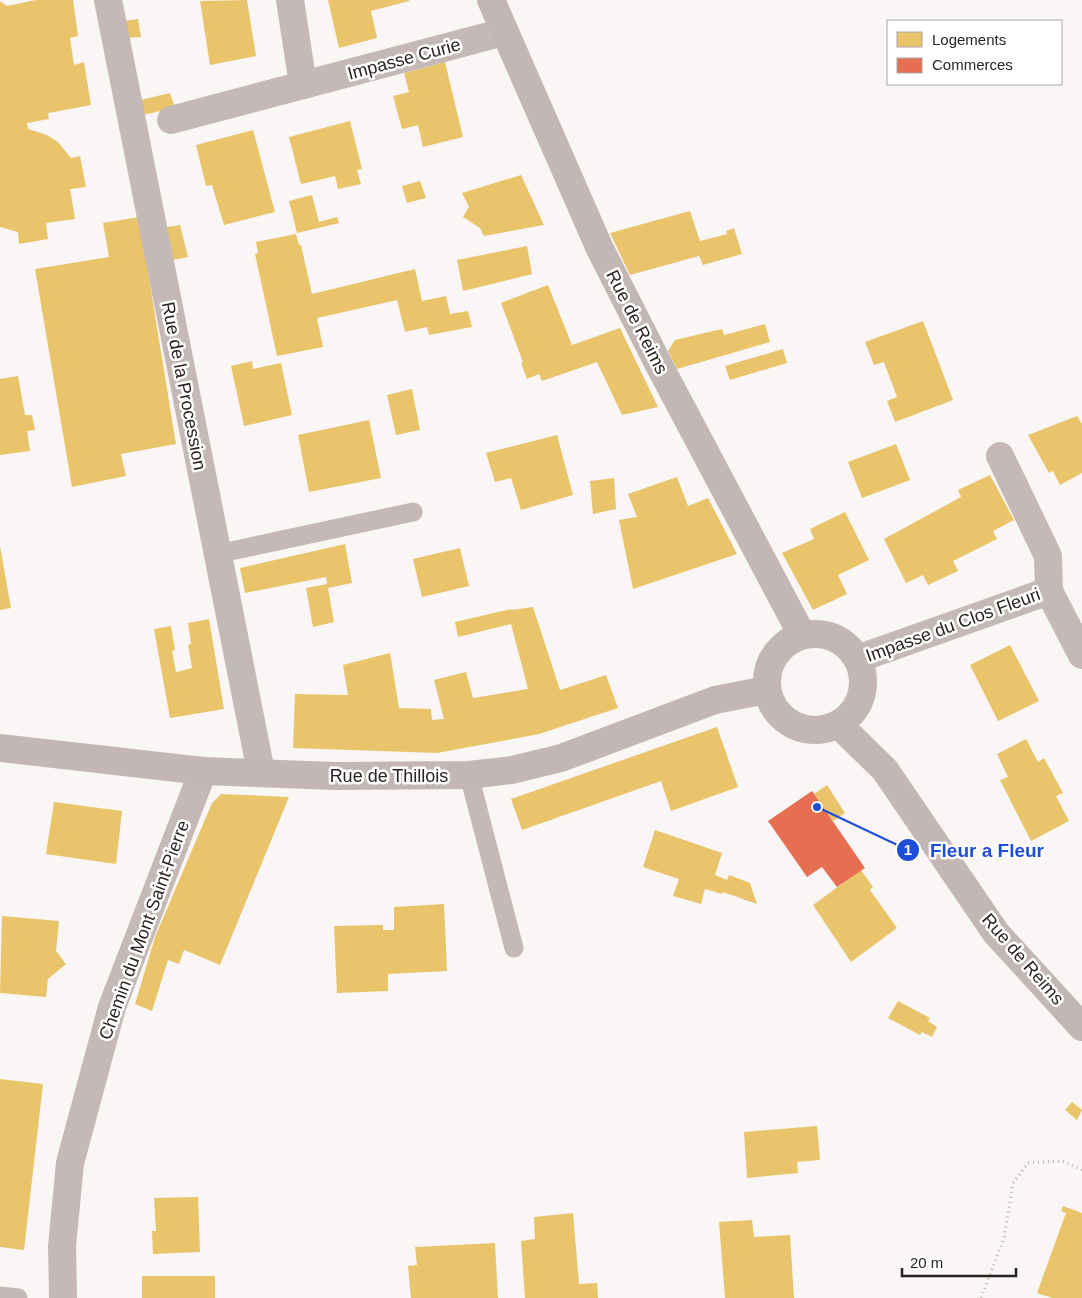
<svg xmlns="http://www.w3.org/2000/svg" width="1082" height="1298" viewBox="0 0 1082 1298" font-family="Arial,sans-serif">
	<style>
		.homes { fill: #e9c46a }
		.shops { fill: #e76f51 }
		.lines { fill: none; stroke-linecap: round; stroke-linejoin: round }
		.path { stroke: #b9b1af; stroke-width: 3; stroke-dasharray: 1 4; stroke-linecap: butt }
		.lane { stroke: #c4b9b6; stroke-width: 19 }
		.street { stroke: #c4b9b6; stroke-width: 28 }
		.secondary { stroke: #c3b7b5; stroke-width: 28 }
		.labels { text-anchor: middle; stroke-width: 5; stroke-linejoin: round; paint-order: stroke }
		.street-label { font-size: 18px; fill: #2a2322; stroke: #fff }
		.leader { fill: none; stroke: #1d4ed8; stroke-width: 2 }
		.callout-dot { fill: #1d4ed8; stroke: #fff; stroke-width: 2 }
		.mark-label { font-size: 15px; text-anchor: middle; font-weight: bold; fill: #fff }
		.callout-label { font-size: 19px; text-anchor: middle; font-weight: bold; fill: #1d4ed8; stroke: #fff; stroke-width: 5; stroke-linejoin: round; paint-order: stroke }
	</style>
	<rect width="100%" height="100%" fill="#faf6f5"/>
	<!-- homes -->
	<path class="homes" d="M36,0h37l5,36 -8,2 4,27 10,-3 7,43 -43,8 1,6 -22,4 1,6 19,6 11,7 13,16 9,-2 6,31 -16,2 5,30 -29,4 2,16 -29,5 -1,-12 -18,-5v-226l7,5z
		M247,0l9,56 -46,9 -10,-64z
		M328,0h81v1l-38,10 6,27 -38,10z
		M138,19l3,18 -15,1 -2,-17z
		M445,62l18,75 -40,10 -5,-22 -16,4 -9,-33 16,-4 -5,-19z
		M170,93l5,15 -37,8 -2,-15z
		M350,121l12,48 -5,1 4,14 -23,5 -3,-13 -34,8 -12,-47z
		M253,130l22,82 -51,13 -12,-40 -6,1 -10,-41z
		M521,175l23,50 -60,11 -4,-8 -17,-11 6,-10 -7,-14z
		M420,181l6,17 -19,5 -5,-17z
		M312,195l7,27 18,-5 2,6 -42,10 -8,-32z
		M690,211l10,30 27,-7 -1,-3 8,-3 8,26 -39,11 -4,-9 -69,19 -20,-42z
		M139,217l37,227 -55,10 5,22 -54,11 -37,-218 74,-12 -6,-34z
		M180,225l8,32 -20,4 -7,-33z
		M296,234l3,11h2l11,49 103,-25 7,32 24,-5 4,18 18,-3 4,16 -43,8 -2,-8 -22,5 -8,-32 -80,18 6,29 -46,9 -22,-102 3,-1 -2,-11z
		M527,246l5,28 -69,17 -6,-31z
		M548,285l24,60 48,-17 38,79 -36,8 -25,-53 -55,19 -3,-7 -12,5 -6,-16 2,-1 -22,-59z
		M923,321l30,79 -58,22 -8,-21 10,-4 -13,-35 -10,3 -9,-23z
		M765,324l5,18 -93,27 -9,-18 7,-11 47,-11 2,6z
		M783,349l4,14 -57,17 -5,-14z
		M252,361l1,8 28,-6 11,52 -48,11 -13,-60z
		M18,376l7,39h7l3,15 -8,1 3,20 -30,4v-76z
		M412,389l8,41 -24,5 -9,-40z
		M1077,416l5,8v49l-22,12 -7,-14 -4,2 -21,-38z
		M369,420l12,58 -72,14 -11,-57z
		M557,435l16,60 -52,15 -10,-32 -16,4 -9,-29z
		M896,444l14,36 -48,18 -14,-36z
		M990,475l24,45 -21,11 4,8 -44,22 5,10 -30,14 -5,-10 -17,8 -22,-44 77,-42 -3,-7z
		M677,477l11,29 20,-8 29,56 -104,35 -14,-69 18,-3 -9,-23z
		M614,478l2,31 -23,5 -3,-33z
		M845,512l24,48 -31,15 9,19 -34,16 -31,-57 32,-14 -4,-10z
		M345,544l7,39 -24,5 6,34 -21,5 -7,-39 21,-4 -1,-7 -81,16 -5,-25z
		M0,546l11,62 -11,2z
		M460,548l9,38 -47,11 -9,-38z
		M533,607l27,83 46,-15 12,33 -79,26 -102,19 -144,-5 2,-54 53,1 -5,-30 47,-12 9,55 32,1 1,11 12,-1 -10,-39 32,-8 7,26 55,-9 -17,-65 -53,13 -3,-15 56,-13v1z
		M209,619l15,90 -54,9 -16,-89 17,-3 4,24 -3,1 4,21 16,-4 -4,-23 3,-1 -3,-21z
		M1010,645l29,56 -41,20 -28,-56z
		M717,727l21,60 -67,24 -10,-30 -139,49 -11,-31z
		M1026,739l12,23 6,-4 19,35 -7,3 13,25 -38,20 -31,-61 8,-3 -11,-23z
		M827,785l18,28 -12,8 -19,-27z
		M221,794l68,3 -69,168 -36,-15 -5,14 -11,-4 -16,51 -17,-7 20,-67 57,-134z
		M54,802l68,9 -6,53 -70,-10z
		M655,830l67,23 -7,22 12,5 2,-5 21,8 7,21 -34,-12 -1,2 -17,-5 -4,15 -28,-8 6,-17 -36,-12z
		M861,870l12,17 -3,3 27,38 -46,34 -38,-57z
		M444,904l3,67 -59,3v17l-51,2 -3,-67 49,-1v5h11v-23z
		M2,916l57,5 -3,30 10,13 -18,15 -2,18 -46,-4z
		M898,1001l32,17 -2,3 9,6 -5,10 -10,-5 -2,3 -32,-17z
		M0,1079l43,5 -19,166 -24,-3z
		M1072,1102l10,8 -5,10 -12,-10z
		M817,1126l3,34 -23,2 1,11 -51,5 -3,-46z
		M198,1197l2,55 -47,2 -1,-23h4l-2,-33z
		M1063,1206l19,7v85h-30l-15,-5 29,-80 -5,-2z
		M573,1213l6,71 18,-1 1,15h-73l-4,-57 14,-2 -1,-22z
		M752,1220l2,17 36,-2 4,63h-69l-6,-76z
		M495,1243l3,55h-87l-3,-32 9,-1 -2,-18z
		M142,1276h73v22h-73z"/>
	<!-- shops -->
	<path class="shops" d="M812,791l53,77 -28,19 -15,-20 -15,10 -39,-56z"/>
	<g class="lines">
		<!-- path -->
		<path class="path" d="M981,1298l23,-60 9,-55 15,-20 34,-2 20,9"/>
		<!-- lane -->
		<path class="lane" d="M217,554l196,-42
			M469,775l45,173
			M0,1296l18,2"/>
		<!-- street -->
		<path class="street" d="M108,0l153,772
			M290,0l13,85
			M171,120l333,-88
			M1000,456l48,100 1,35
			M857,659l192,-68 33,64
			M63,1298l-1,-52 8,-83 42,-156 91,-236"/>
		<!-- secondary -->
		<path class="secondary" d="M491,0l109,249 59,116 143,270
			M767 682a48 48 0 1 1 96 0a48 48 0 1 1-96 0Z
			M838,724l47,46 111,163 86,94
			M0,748l203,23 132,5 134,-1 43,-5 49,-12 154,-58 52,-10"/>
	</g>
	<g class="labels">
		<!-- street labels -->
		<g class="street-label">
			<text transform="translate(404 59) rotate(-15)" y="6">Impasse Curie</text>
			<text transform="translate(637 322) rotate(63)" y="6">Rue de Reims</text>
			<text transform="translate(184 386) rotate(79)" y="6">Rue de la Procession</text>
			<text transform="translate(953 625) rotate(-20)" y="6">Impasse du Clos Fleuri</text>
			<text x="389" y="782">Rue de Thillois</text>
			<text transform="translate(144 930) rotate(-70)" y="6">Chemin du Mont Saint-Pierre</text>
			<text transform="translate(1023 959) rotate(49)" y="6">Rue de Reims</text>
		</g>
	</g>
	<!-- callouts -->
	<path class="leader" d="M817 807L908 850"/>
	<g class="callout-dot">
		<circle cx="817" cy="807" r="5"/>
		<circle cx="908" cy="850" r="12"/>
	</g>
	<g class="mark-label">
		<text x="908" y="855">1</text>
	</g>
	<g class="callout-label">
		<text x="987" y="857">Fleur a Fleur</text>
	</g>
	<!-- legend -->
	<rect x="887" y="20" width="175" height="65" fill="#ffffff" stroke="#aaa7a7"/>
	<rect x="897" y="32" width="25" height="15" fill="#e9c46a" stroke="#aaa7a7"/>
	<text x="932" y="45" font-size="15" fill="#2a2322">Logements</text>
	<rect x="897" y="58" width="25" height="15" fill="#e76f51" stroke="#aaa7a7"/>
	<text x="932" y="70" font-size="15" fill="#2a2322">Commerces</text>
	<!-- scale -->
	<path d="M902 1268v8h114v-8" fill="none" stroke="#2a2322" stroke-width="2.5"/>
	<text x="910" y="1268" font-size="15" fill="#2a2322" stroke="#ffffff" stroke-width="4" paint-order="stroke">20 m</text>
</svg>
